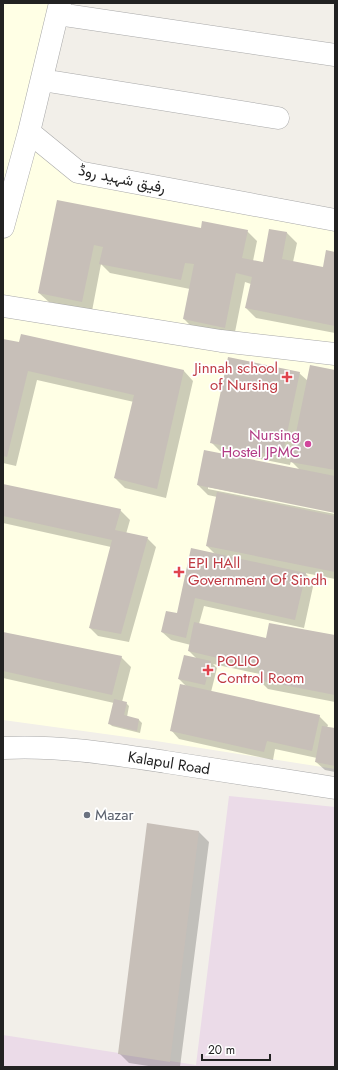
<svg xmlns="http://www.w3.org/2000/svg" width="338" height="1070" viewBox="0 0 338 1070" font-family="Jost,Vazirmatn,sans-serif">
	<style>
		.industrial { fill: #ebdbe8 }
		.education { fill: #ffffe5 }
		.shadow { fill: #0003 }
		.building { fill: #c7bfb8 }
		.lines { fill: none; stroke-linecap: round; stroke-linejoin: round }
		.minor-casing { stroke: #a9a9a9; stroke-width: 23 }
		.minor { stroke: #fff; stroke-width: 22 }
		.health-dot { fill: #e0444e; stroke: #fff; stroke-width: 1.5 }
		.hotel-dot { fill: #d1479c; stroke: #fff; stroke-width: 1.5 }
		.worship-dot { fill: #6b7280; stroke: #fff; stroke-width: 1.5 }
		.labels { text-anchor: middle; stroke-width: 3.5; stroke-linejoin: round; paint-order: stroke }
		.street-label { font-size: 15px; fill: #222; stroke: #fff }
		.health-label { font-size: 15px; fill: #be3a42; stroke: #fff; text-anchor: start }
		.hotel-label { font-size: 15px; fill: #b23c85; stroke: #fff; text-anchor: end }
		.worship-label { font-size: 15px; fill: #5b616d; stroke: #fff; text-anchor: start }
	</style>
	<rect width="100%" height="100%" fill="#f2efe9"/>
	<!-- industrial -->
	<path class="industrial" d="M229,796l106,11v260h-332v-32l193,30z"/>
	<!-- education -->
	<path class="education" d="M3,3h55l-29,129 49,40 257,51v546l-179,-28 -153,-21z"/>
	<!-- shadow -->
	<path class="shadow" d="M58,201l143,28 46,2 10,10 -4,20 11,2 6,-33 17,3 10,10 -4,19 31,6 11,-15v80l-79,-15 -10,-10 5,-24 -6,-2 -11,55 -40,-8 -10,-10 6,-30 -80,-16 -9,-9 -9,47 -43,-9 -10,-9z
		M3,340l181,31 9,10 -27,117 -41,-10 -10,-10 19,-76 -97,-22 -21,86 -13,-3z
		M335,371v141l-127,-25v2l127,25v65l-30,-6 9,9 -10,46 -100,-22 -5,18 67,15 69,-3v66l-67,-13 -9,-9 1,-6 -47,-10 4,4 -6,24 108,24 9,9 -1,3 8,1v43l-10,-2 -9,-8 1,-4 -42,-9 -2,11 -94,-21 -8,-9 16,-43 -8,-8 18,-20 -8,-8 2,-6 -20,-5 -9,-8 16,-18 37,-60 -8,-8 10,-49 -9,-2 -10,-10 102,-15 -9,-9 -1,4 -70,-14 -9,-9 88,-69 9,8z
		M3,485l117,25 10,10 -4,14 21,4 9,9 -27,95 -31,-6 -8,-8 21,-81 -108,-24z
		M3,633l118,24 10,10 -9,35 4,1 3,3 -2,11 12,3 3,3 -2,10 -28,-7 -3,-3 5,-20 -111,-25z
		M148,824l51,8 10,10 -29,225h-25l-26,-4 -10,-10z"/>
	<!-- building -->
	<path class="building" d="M57,200l144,28 1,-7 46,9 -6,28 21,4 6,-33 18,3 -5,27 41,8 3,-17 9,2v74l-90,-18 7,-31 -16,-4 -11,55 -42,-9 11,-55 -9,-1 -4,17 -82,-16 4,-17 -9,-2 -12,57 -44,-9z
		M21,334l163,36 -27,119 -43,-11 20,-83 -106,-24 -21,86 -4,-1v-117l16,3z
		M228,357l72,15 -18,85 -72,-14z
		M310,365l25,5v100l-45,-8z
		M204,450l131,26v37l-138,-28z
		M3,484l118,25 -6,21 33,7 -27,97 -32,-6 23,-88 -109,-24z
		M217,492l118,24v56l-129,-26z
		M191,548l115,25 -11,47 -100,-22 -9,40 -25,-6 5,-21 11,2z
		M194,622l72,16 3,-15 66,12v60l-77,-15 2,-12 -72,-17z
		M3,632l119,24 -10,39 -109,-24z
		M184,655l27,6 -6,24 -27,-6z
		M180,684l140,31 -8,36 -45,-10 -3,11 -94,-21z
		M114,699l13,3 -3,13 15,4 -2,12 -29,-7z
		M322,726l13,2v38l-20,-4z
		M147,823l52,8 -29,231 -52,-8z"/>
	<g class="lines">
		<!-- minor casing -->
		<g class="minor-casing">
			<path id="minor" d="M60,3l-31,129 49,40 257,48
				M58,14l277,41
				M42,80l236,38
				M3,227l26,-95
				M3,306l218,35 114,13
				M3,748c54,-3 110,6 163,14 57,9 113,17 169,26"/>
		</g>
		<!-- minor -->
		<use href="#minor" class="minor"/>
	</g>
	<!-- markers -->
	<g class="health-dot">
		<path d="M285 371h4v4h4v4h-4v4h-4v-4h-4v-4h4z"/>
		<path d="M177 566h4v4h4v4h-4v4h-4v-4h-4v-4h4z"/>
		<path d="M206 664h4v4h4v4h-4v4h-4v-4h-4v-4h4z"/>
	</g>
	<circle class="hotel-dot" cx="308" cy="444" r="4"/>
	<circle class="worship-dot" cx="87" cy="815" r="4"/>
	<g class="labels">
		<!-- street labels -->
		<g class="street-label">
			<text transform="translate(122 179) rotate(12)" y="5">رفیق شہید روڈ</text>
			<text transform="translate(169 763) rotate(9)" y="5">Kalapul Road</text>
		</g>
		<!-- health labels -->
		<g class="health-label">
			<text x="278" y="373" text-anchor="end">Jinnah school<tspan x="278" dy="17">of Nursing</tspan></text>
			<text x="188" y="568">EPI HAll<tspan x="188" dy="17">Government Of Sindh</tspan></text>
			<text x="217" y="666">POLIO<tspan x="217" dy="17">Control Room</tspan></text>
		</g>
		<!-- hotel labels -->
		<g class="hotel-label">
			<text x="300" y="440">Nursing<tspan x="300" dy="17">Hostel JPMC</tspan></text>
		</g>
		<!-- worship labels -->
		<g class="worship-label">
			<text x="95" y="820">Mazar</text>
		</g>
	</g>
	<!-- border -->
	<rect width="338" height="1070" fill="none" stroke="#222222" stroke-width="8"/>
	<!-- scale -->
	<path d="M202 1054v6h68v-6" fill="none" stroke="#222222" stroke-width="2"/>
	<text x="208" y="1054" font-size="12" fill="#222222" stroke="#ffffff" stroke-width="3" paint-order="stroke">20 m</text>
</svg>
